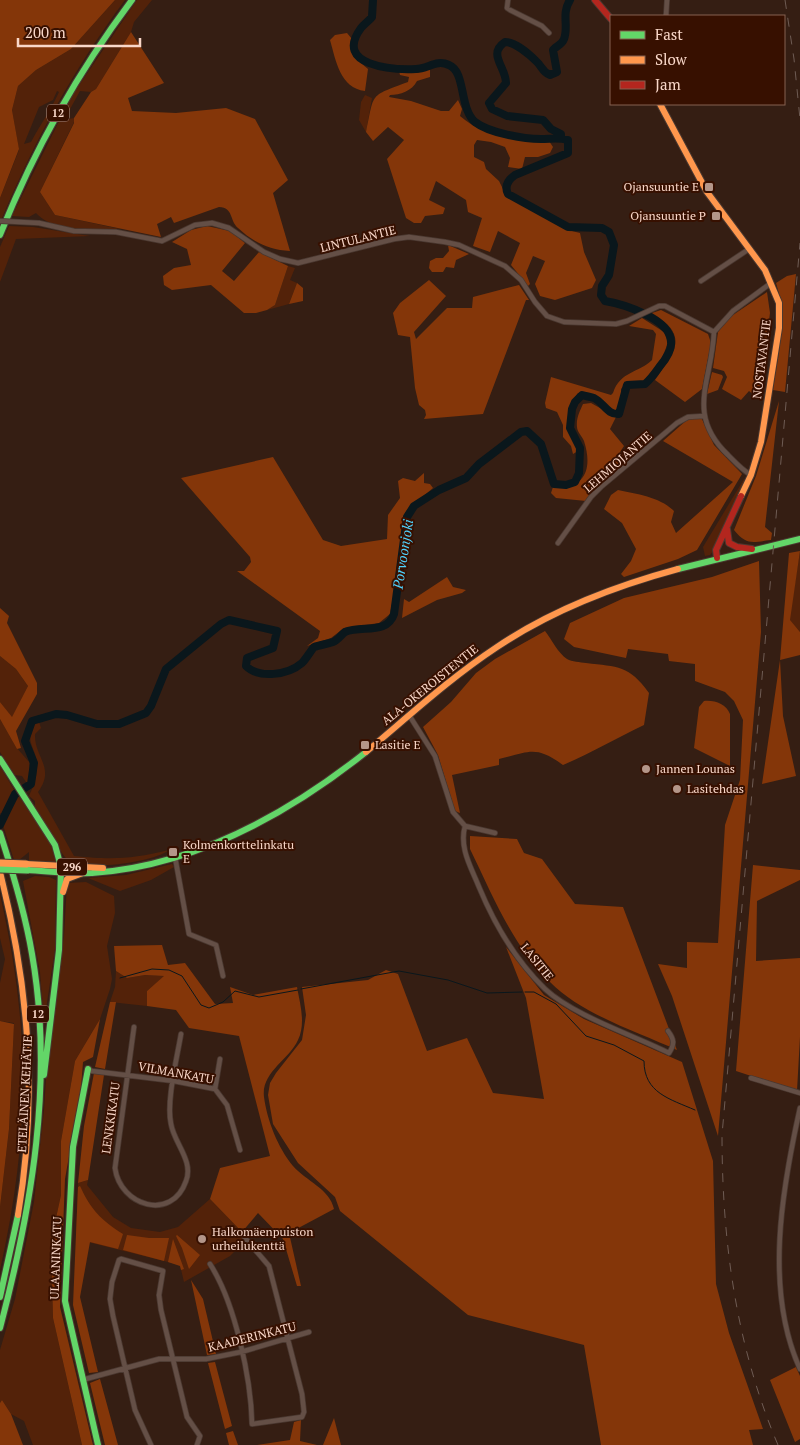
<svg xmlns="http://www.w3.org/2000/svg" width="800" height="1445" viewBox="0 0 800 1445" font-family="'PT Serif',serif">
	<style>
		.green { fill: #532209; fill-rule: evenodd }
		.forest { fill: #843609 }
		.lines { fill: none; stroke-linecap: round; stroke-linejoin: round }
		.stream { stroke: #0a171c; stroke-width: 1 }
		.river { stroke: #0a171c; stroke-width: 8 }
		.street-casing { stroke: #4a3830; stroke-width: 6 }
		.fast-casing { stroke: #4a3830; stroke-width: 8 }
		.slow-casing { stroke: #4a3830; stroke-width: 8 }
		.jam-casing { stroke: #4a3830; stroke-width: 8 }
		.street { stroke: #644f46; stroke-width: 4.5 }
		.fast { stroke: #63d668; stroke-width: 6 }
		.slow { stroke: #ff974d; stroke-width: 6 }
		.jam { stroke: #b3261e; stroke-width: 6 }
		.rail { stroke: #6f5c54; stroke-width: 1; stroke-dasharray: 9 9; stroke-linecap: butt }
		.street-bridge-casing { stroke: #4a3830; stroke-width: 6; stroke-linecap: butt }
		.fast-bridge-casing { stroke: #4a3830; stroke-width: 9; stroke-linecap: butt }
		.slow-bridge-casing { stroke: #4a3830; stroke-width: 9; stroke-linecap: butt }
		.street-bridge { stroke: #644f46; stroke-width: 4.5 }
		.fast-bridge { stroke: #63d668; stroke-width: 7 }
		.slow-bridge { stroke: #ff974d; stroke-width: 7 }
		.poi-dot { fill: #b49689; stroke: #371000; stroke-width: 2 }
		.labels { text-anchor: middle; stroke-width: 4; stroke-linejoin: round; paint-order: stroke }
		.shield { fill: #371000; stroke: #bf9b8c; stroke-width: 1 }
		.shield-label { font-size: 11px; font-weight: bold; fill: #f9d7c8 }
		.poi-label { font-size: 12px; fill: #f9d7c8; stroke: #371000; text-anchor: start }
		.street-label { font-size: 12px; fill: #f9d7c8; stroke: #371000 }
		.water-label { font-size: 14px; font-style: italic; fill: #4fd1fc; stroke: #371000 }
	</style>
	<rect width="100%" height="100%" fill="#351e13"/>
	<!-- green -->
	<path class="green" d="M115,0h10c-52,70 -89,138 -123,218h-2v-20l19,-48 -7,-40 6,-24 18,-16 35,-21zM57,91l2,1c-8,18 -19,33 -28,50l-7,2 15,-37 14,-7z
		M137,0h15l-18,22 -3,10 -35,57 -5,3 -11,-1 -16,29 10,-2v4l-34,70 15,23 65,14c-26,0 -65,5 -84,-16l-7,4 -17,-1 59,-119z
		M365,95l7,3 -6,34 -7,-12 2,-18z
		M9,226l24,1 57,9 -74,3 -16,43v-35z
		M288,266l7,2 -5,12 7,3 -8,21 -22,6 8,-5z
		M744,479l1,3 -30,67 -5,6 -5,1 -2,-9z
		M800,551v81l-11,-12z
		M0,656l16,13 12,17 -16,32 -12,-16z
		M0,719l16,28 13,15 1,18 -2,5 -6,-9 -7,-1 -15,-23z
		M36,722h3l2,6 -6,6c-1,24 21,33 3,58l36,64c39,4 57,3 95,-6 -14,12 -85,22 -101,10 -7,-5 -26,-42 -33,-53v-6l-6,-5c4,-9 8,-18 8,-28 1,-20 -15,-26 -1,-46z
		M0,766l14,24 -12,24 -2,-1z
		M19,796l32,49 5,16 -2,2 -25,-3v-8l-10,8h-5l-11,-35z
		M172,864l2,3 -23,13 -31,11 -32,-13 38,-3z
		M35,876l14,1 7,3 -1,69 -11,74 -4,-51 -17,-91z
		M86,882l28,14 1,17 -8,33 5,33 -2,10 -10,30 -25,42 -14,80v54l-10,46 2,77 29,127h-49l-9,-24 -13,-7 -9,-14 -2,3v-53l15,-51 19,-97 10,-92 4,-64 16,-109 3,-54z
		M0,895c31,134 30,241 0,375v-63l9,-78 5,-106 -14,-2v-38l5,-24 -5,-21z
		M116,971l11,7 18,-3 20,1 -18,15v15l-37,-4 5,-15z
		M88,1180l-1,5 26,32 18,11 29,4 18,-5 32,-28 38,39 -18,18 -46,26 -4,-17 -104,-26 2,-56z"/>
	<!-- forest -->
	<path class="forest" d="M0,0h115l-44,49 -35,21 -18,16 -6,24 7,39 -19,49z
		M131,32l33,51 -36,15 4,13 44,2 50,-5 29,11 33,61 -15,13 17,58c-21,-1 -37,-9 -52,-23 -9,-8 -4,-20 -19,-21l-45,16 -3,-6 -14,7 4,13 -106,-22 -15,-23 34,-69v-5l17,-26 5,-3z
		M347,33l5,6c0,14 5,21 16,30l-3,22c-25,-3 -29,-30 -35,-51l5,-5z
		M430,68v9l-13,4c-5,10 -17,14 -27,14l-1,2 22,4 30,10h8l9,-11 4,9 -2,7c24,21 59,25 89,25l4,6 -3,6 -12,4h-13l-3,12 -14,-2 2,-9 -5,-11 -14,-5 -14,-2 -3,5v12l10,5 2,7 13,12 7,14 62,35 12,3 4,19 12,28 -4,8 -37,12 -15,-4 -5,-12 10,-23 -12,-5 -7,17 4,11 -2,2 -17,-21 9,-22 -22,-12 -8,21 -17,-6 9,-28 -14,-6 -2,-12 -30,-19 -7,19 16,8 -2,6 -18,2 -4,7h-7l-8,-5 -19,-59 17,-19 -16,-13 -15,14 -7,-9c9,-40 2,-35 42,-50l1,-5 -9,-2 -1,-4 18,2z
		M207,226l23,5 15,12 -23,28 12,10 25,-29 29,14 -13,39 -8,5 -11,3h-12l-33,-28 -39,5 -8,-5 -1,-9 11,-8 17,-3 -4,-16 -15,-7 19,-12z
		M448,245l21,9 -13,6 -2,8 -8,-1 -3,5h-11l-3,-4 1,-7 6,-3h7l6,-7z
		M796,274l-11,118 -12,-2c5,-36 15,-71 3,-107l11,-7z
		M429,280l17,16 -32,36 2,7 31,-31h25l1,-11 46,-12 10,15h-3l-43,114 -59,5 2,-4 -1,-5 -6,-5 -4,-17 -5,-51 -12,-2 -5,-22 7,-10z
		M297,283l6,5v13l-14,3z
		M767,292l3,21 -11,86 -10,-8 -8,9 -19,-11 5,-12 -3,-6 -11,-3 5,-36 12,-15z
		M661,310l47,24 3,9 -9,46 -17,13 -30,-22c20,-29 35,-44 -3,-67z
		M642,318l22,14 4,11 -7,17 -17,21 -18,2 -5,6v17l-6,6 -17,-14 -20,-5c-16,21 -10,36 0,58l-5,3 -2,-8 -8,-9v-12l-6,-13 -11,-4 -1,-5 6,-26 60,18 2,-2c7,-22 26,-20 39,-33l4,-26 -3,-4 -24,-4z
		M712,372l10,3 1,2 -5,13 -11,4z
		M779,401l-14,126 7,6 -1,7c-18,2 -24,6 -37,-10l22,-54z
		M591,403l25,14 -6,12 14,17 -4,6 8,9 -33,28 -9,12 -30,-3 -5,-5 2,-6c32,3 40,-18 31,-46 -2,-5 -7,-9 -7,-14 -1,-9 3,-16 6,-23z
		M701,417l13,28 28,29 -45,76 -19,9 -54,18 -3,-3 10,-13 5,-12 -14,-26 -18,-14 7,-14 7,-5c19,4 42,7 56,21l-3,11 5,11 57,-51 -70,-41 25,-22z
		M273,457l50,83 18,6 46,-7 1,-24 12,-17 -2,-17 5,-3 12,3 9,-8v10l6,1 3,4 -26,22 -4,7 -2,39 -11,58 -11,9 -35,5 -13,10 -24,8 11,-8 2,-7 -83,-60h7l7,-9 -1,-5 -69,-79z
		M800,551l-10,69 10,12v23l-20,5 3,56 13,60 -34,8 18,-124 9,-107z
		M759,561l2,71 -43,504 -46,-140 -14,-32 29,4v-26l31,1 7,-118 15,-45 3,-60 -9,-19 -9,-9 -30,-11v-17l-26,-3 -1,-7 -40,-5 -2,9 -52,-11 -10,-8 6,-16 54,-25 88,-21z
		M447,577l6,10 13,3 -4,3 -25,7 -35,18 2,-19 5,3z
		M0,608l9,8 -2,7 30,60v11l-21,37 5,17 -4,1 -17,-30v-17l12,15 16,-31 -12,-17 -16,-13z
		M545,631c7,9 13,22 22,28 5,3 13,3 19,4 32,4 43,2 63,30l-5,32c-27,13 -53,28 -81,40 -28,-20 -33,-13 -64,-6v6l-47,10 8,38 -5,-2 -17,-56 -15,-28 28,-25 25,-29 19,-14z
		M704,701c11,-1 22,3 26,13v52l-36,-18 5,-41z
		M470,836l47,3 7,14 18,6 33,45 48,3 54,143c-39,-18 -96,-36 -127,-68 -38,-37 -57,-86 -80,-133z
		M753,865l47,5v10l-43,21 -1,60 44,-3v79l-3,54 -61,-20z
		M162,945l6,20 17,-2 30,41 18,-1 -3,-16 23,8 44,-8c3,17 9,36 1,53 -9,20 -37,32 -34,57 3,23 14,51 29,69 13,15 37,23 41,43l-45,24 12,53h-4l-14,-47 -25,-26 -16,19 -32,-33 10,-31 50,-12 -31,-120 -50,-8 -13,-18 -29,-4v-15l17,-15 -19,-1 -18,3 -11,-7 -2,-25z
		M506,947l38,48 40,24 98,43 31,99 3,123 13,49 34,96 -14,1 4,15h-152l-17,-100 -116,-30 -128,-104 -5,-14 -37,-34 -25,-39 -5,-29 2,-12 6,-10 26,-33 4,-25 -4,-28 66,-7 18,-10 12,4 29,77 40,-13 26,55 51,6 -18,-101z
		M110,1002h6l-11,67 -10,-2z
		M100,1019l-7,38 -10,5 -2,26 -16,91 -5,128 33,138h-11l-29,-127 -2,-77 10,-46v-54l14,-80z
		M0,1021l14,3 -5,105 -9,78z
		M94,1073l10,2 -16,105 -10,3 6,-57z
		M80,1186c11,24 21,34 43,48l-5,15 -28,-7 -10,55 18,75 -9,1 -16,-68 5,-118z
		M127,1235l22,3h20l-5,23 -41,-11z
		M177,1235l23,20 -11,14 -7,-21 -6,-12z
		M173,1239l11,30 -3,1 -1,-4 -12,-4z
		M191,1280l12,19 13,55 -9,1z
		M215,1362l17,64 -7,3 -17,-66z
		M796,1367l4,9v63l-5,3 -25,-62z
		M100,1379l18,66h-13l-15,-62z
		M2,1400l9,14 12,31h-23v-42z
		M334,1418l7,27h-18z
		M301,1420l-1,21 17,4h-60l33,-5 4,-18z
		M233,1431l5,14h-9l-3,-12z"/>
	<g class="lines">
		<!-- stream -->
		<path class="stream" d="M120,978l32,-9 17,1 13,6 19,29 8,3 14,-6 12,-11 24,6 39,-7
			M301,989l98,-18 49,9 39,13 35,-1
			M525,992h9l22,12 30,32 28,9 30,16c0,32 26,38 51,49"/>
		<!-- river -->
		<path class="river" d="M561,138v-4l-10,-5 -8,-9 -36,-4 -15,-7 -3,-6 17,-20c0,-16 -19,-29 -1,-41 10,0 24,12 31,19 6,5 6,11 14,14l7,-3 -4,-22c4,-5 9,-5 11,-11 5,-13 -3,-25 6,-39
			M0,825l15,-31 16,-10 3,-21 -9,-22 7,-20 24,-7 11,1 30,9h22l27,-11 5,-7 15,-37 55,-45 8,-4 48,11 -4,17 -26,10 -1,8c13,13 42,9 56,-3 4,-4 8,-11 12,-16 6,-2 13,-3 19,-5 5,-2 8,-7 12,-10 17,-7 42,3 49,-18l13,-97 7,-11 25,-16 27,-12 13,-14 42,-32 6,-1 14,13 13,40 12,1 9,-3 4,-9 1,-25 -10,-20 2,-19 3,-7 7,-7c3,1 9,2 12,3 10,5 13,17 25,16l8,-29 18,-1c6,-5 10,-11 15,-18 5,-6 12,-16 11,-24 0,-23 -48,-38 -66,-41l-4,-6 1,-9 7,-11 5,-30 -5,-13 -7,-4 -34,-1 -60,-33c-4,-8 0,-14 7,-19l53,-22v-13c-10,-3 -17,-1 -27,-1 -17,0 -52,-6 -66,-17 -16,-14 -9,-50 -26,-57 -13,-6 -21,4 -33,4 -23,1 -83,-3 -55,-41 3,-4 8,-7 11,-11l1,-17"/>
		<!-- street casing -->
		<g class="street-casing">
			<path id="street" d="M508,0l-1,8 3,2 32,16 7,7
				M666,16l1,-16
				M39,223l35,8 42,1 46,9 33,-16 17,-2 17,5 35,24 16,7 18,4 96,-24 15,-2 36,5 14,3 46,21 16,14 14,22 12,14 17,6 52,2 11,-3 32,-15h6l49,26c-2,49 -29,82 14,123 7,7 14,15 23,20
				M701,281l48,-32
				M714,332l19,-21 38,-28
				M558,543l33,-46 11,-11 75,-63 11,-6 16,-1
				M409,715l26,41 18,56 12,14 30,7
				M465,826c-6,22 6,41 14,61 15,36 37,74 66,102 29,27 88,46 124,64 6,-9 5,-14 -1,-22
				M175,857l14,77 27,11 7,31
				M134,1027l-19,141c5,38 57,54 71,13 8,-20 -12,-38 -15,-57 -5,-22 6,-66 10,-90
				M88,1069l4,2 82,10 41,8 12,16 13,45
				M751,1078l49,15
				M215,1089l5,-30
				M800,1108c-18,81 -36,182 0,261
				M210,1264c25,39 41,114 42,160l50,-7 2,-5 -2,-18 -33,-128 -24,-28
				M82,1380l77,-21h47l35,-7 68,-20
				M151,1445l-16,-35 -22,-94 -3,-17 2,-17 7,-22 2,-1 42,12 -4,24 2,15 26,107 13,19 -3,9"/>
		</g>
		<!-- fast casing -->
		<g class="fast-casing">
			<path id="fast" d="M0,235c34,-85 77,-162 132,-235
				M678,569l122,-30
				M0,759l55,86 6,22 -2,83 -15,125
				M0,833c13,40 25,79 32,121 22,125 0,253 -32,374
				M27,870c21,1 43,4 65,3 102,-7 196,-59 274,-121
				M88,1069l-15,78 -8,154 33,144
				M0,1297l18,-82"/>
		</g>
		<!-- slow casing -->
		<g class="slow-casing">
			<path id="slow" d="M660,104l47,88 58,78 14,33v25l-18,114 -10,33 -10,21
				M366,752c43,-36 84,-74 131,-105 55,-37 118,-61 181,-78
				M26,864l77,4
				M0,872c29,115 38,226 18,343
				M63,892l4,-13 16,-6"/>
		</g>
		<!-- jam casing -->
		<g class="jam-casing">
			<path id="jam" d="M595,0l16,19
				M727,529l2,14 8,4 15,2
				M717,558l-1,-8 25,-54"/>
		</g>
		<!-- street -->
		<use href="#street" class="street"/>
		<!-- fast -->
		<use href="#fast" class="fast"/>
		<!-- slow -->
		<use href="#slow" class="slow"/>
		<!-- jam -->
		<use href="#jam" class="jam"/>
		<!-- rail -->
		<path class="rail" d="M785,0l9,59 6,60
			M778,1445c-42,-99 -56,-204 -56,-310l78,-892"/>
		<!-- street-bridge casing -->
		<g class="street-bridge-casing">
			<path id="street-bridge" d="M0,221l39,2"/>
		</g>
		<!-- fast-bridge casing -->
		<g class="fast-bridge-casing">
			<path id="fast-bridge" d="M0,869l27,1"/>
		</g>
		<!-- slow-bridge casing -->
		<g class="slow-bridge-casing">
			<path id="slow-bridge" d="M0,863l26,1"/>
		</g>
		<!-- street-bridge -->
		<use href="#street-bridge" class="street-bridge"/>
		<!-- fast-bridge -->
		<use href="#fast-bridge" class="fast-bridge"/>
		<!-- slow-bridge -->
		<use href="#slow-bridge" class="slow-bridge"/>
	</g>
	<!-- markers -->
	<g class="poi-dot">
		<rect x="704" y="182" width="10" height="10" rx="2.5"/>
		<rect x="711" y="211" width="10" height="10" rx="2.5"/>
		<rect x="360" y="740" width="10" height="10" rx="2.5"/>
		<circle cx="646" cy="769" r="5"/>
		<circle cx="677" cy="789" r="5"/>
		<rect x="168" y="847" width="10" height="10" rx="2.5"/>
		<circle cx="202" cy="1239" r="5"/>
	</g>
	<g class="labels">
		<!-- shield labels -->
		<g class="shield">
			<rect x="47" y="104.5" width="22" height="17" rx="4"/>
			<rect x="57" y="858.5" width="30" height="17" rx="4"/>
			<rect x="27" y="1005.5" width="22" height="17" rx="4"/>
		</g>
		<g class="shield-label">
			<text x="58" y="117">12</text>
			<text x="72" y="871">296</text>
			<text x="38" y="1018">12</text>
		</g>
		<!-- poi labels -->
		<g class="poi-label">
			<text x="699" y="191" text-anchor="end">Ojansuuntie E</text>
			<text x="706" y="220" text-anchor="end">Ojansuuntie P</text>
			<text x="375" y="749">Lasitie E</text>
			<text x="656" y="773">Jannen Lounas</text>
			<text x="687" y="793">Lasitehdas</text>
			<text x="183" y="849">Kolmenkorttelinkatu<tspan x="183" dy="14">E</tspan></text>
			<text x="212" y="1236">Halkomäenpuiston<tspan x="212" dy="14">urheilukenttä</tspan></text>
		</g>
		<!-- street labels -->
		<g class="street-label">
			<text transform="translate(358 239) rotate(-14)" y="4">LINTULANTIE</text>
			<text transform="translate(762 359) rotate(-83)" y="4">NOSTAVANTIE</text>
			<text transform="translate(618 462) rotate(-41)" y="4">LEHMIOJANTIE</text>
			<text transform="translate(430 685) rotate(-39)" y="4">ALA-OKEROISTENTIE</text>
			<text transform="translate(537 962) rotate(51)" y="4">LASITIE</text>
			<text transform="translate(176 1073) rotate(10)" y="4">VILMANKATU</text>
			<text transform="translate(25 1094) rotate(-87)" y="4">ETELÄINEN KEHÄTIE</text>
			<text transform="translate(111 1118) rotate(-82)" y="4">LENKKIKATU</text>
			<text transform="translate(56 1258) rotate(-88)" y="4">ULAANINKATU</text>
			<text transform="translate(252 1337) rotate(-14)" y="4">KAADERINKATU</text>
		</g>
		<!-- water labels -->
		<g class="water-label">
			<text transform="translate(403 554) rotate(-81)" y="5">Porvoonjoki</text>
		</g>
	</g>
	<!-- legend -->
	<rect x="610" y="15" width="175" height="90" fill="#371000" stroke="#856050"/>
	<rect x="620" y="31" width="25" height="8" fill="#63d668" stroke="#856050"/>
	<text x="655" y="40" font-size="15" fill="#f9d7c8">Fast</text>
	<rect x="620" y="56" width="25" height="8" fill="#ff974d" stroke="#856050"/>
	<text x="655" y="65" font-size="15" fill="#f9d7c8">Slow</text>
	<rect x="620" y="81" width="25" height="8" fill="#b3261e" stroke="#856050"/>
	<text x="655" y="90" font-size="15" fill="#f9d7c8">Jam</text>
	<!-- scale -->
	<path d="M18 38v8h122v-8" fill="none" stroke="#f9d7c8" stroke-width="2.5"/>
	<text x="25" y="38" font-size="15" fill="#f9d7c8" stroke="#371000" stroke-width="4" paint-order="stroke">200 m</text>
</svg>
